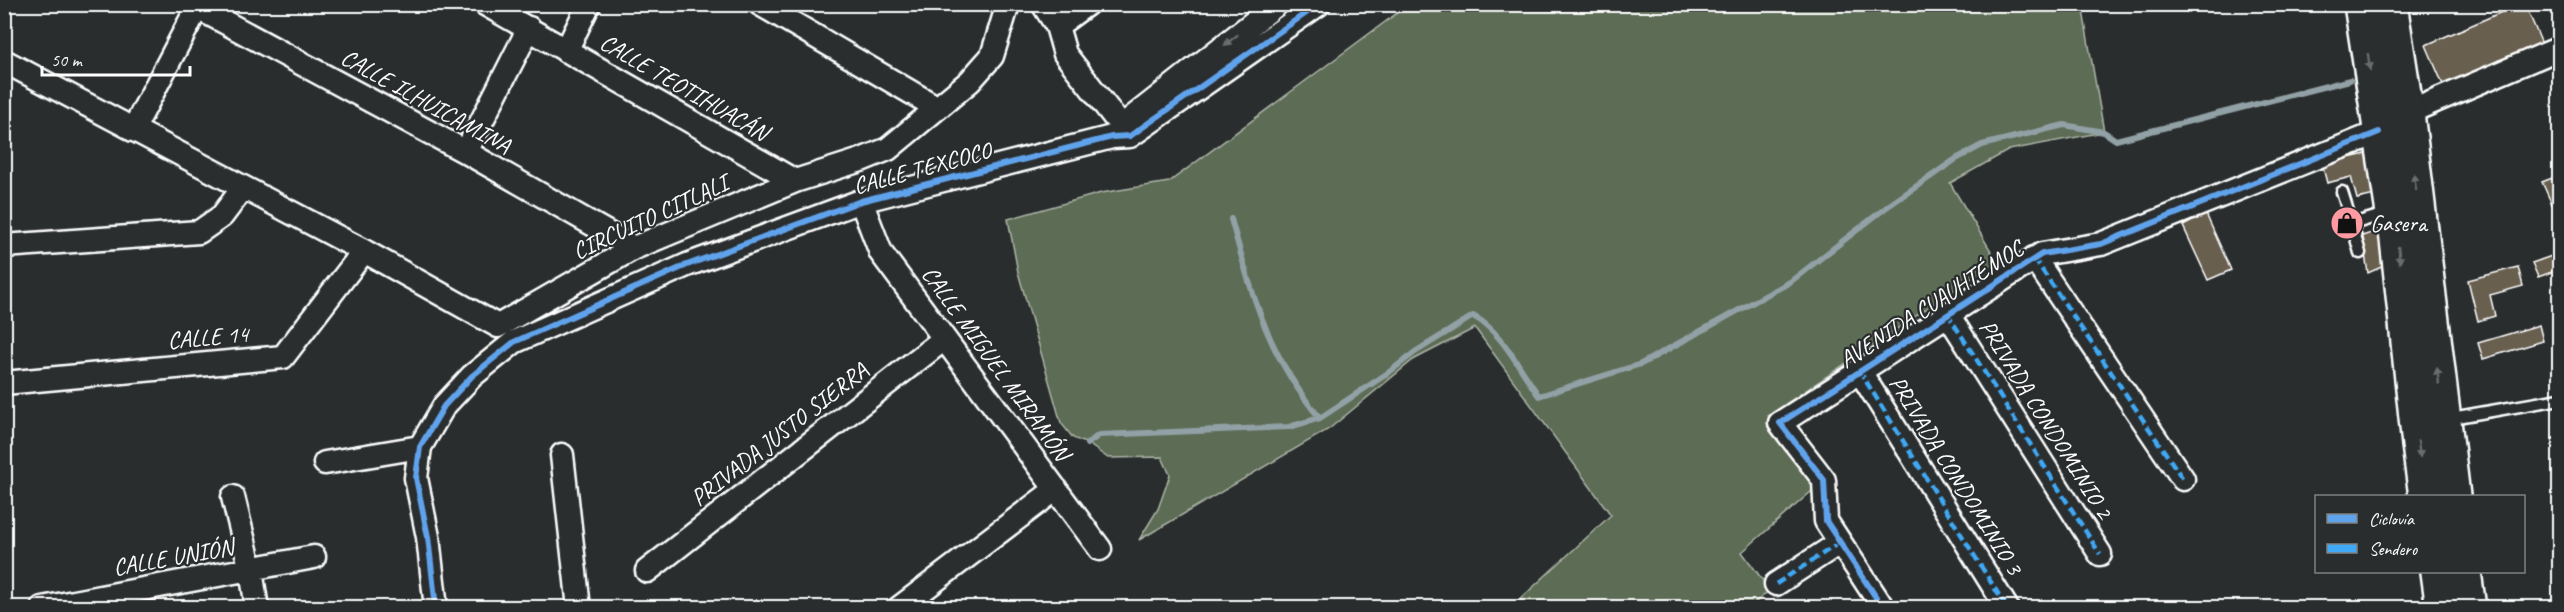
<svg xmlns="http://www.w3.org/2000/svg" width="2564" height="612" viewBox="0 0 2564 612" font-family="Caveat,sans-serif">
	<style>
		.grass { fill: #5d6c54; stroke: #aeb6aa; stroke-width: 1.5 }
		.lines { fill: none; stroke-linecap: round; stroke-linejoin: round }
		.stream { stroke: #91a1a6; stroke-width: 6 }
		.building { fill: #685e4f; stroke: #fff; stroke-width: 1.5 }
		.service-casing { stroke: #fff; stroke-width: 15 }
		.minor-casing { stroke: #fff; stroke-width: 27 }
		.primary-casing { stroke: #fff; stroke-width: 38 }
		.service { stroke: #2a2d2e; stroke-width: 10 }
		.minor { stroke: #2a2d2e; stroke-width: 22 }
		.primary { stroke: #2a2d2e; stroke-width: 33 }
		.quiet { stroke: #3fa9f5; stroke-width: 4.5; stroke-dasharray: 9 4.5; stroke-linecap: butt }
		.cycleway-casing { stroke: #2a2d2e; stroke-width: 10 }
		.cycleway { stroke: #60a3ed; stroke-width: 6 }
		.oneway { fill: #6a6c6d }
		.labels { text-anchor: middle; stroke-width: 4.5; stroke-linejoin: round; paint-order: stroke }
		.street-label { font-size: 24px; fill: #fff; stroke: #2a2d2e }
		.poi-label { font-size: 24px; fill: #fff; stroke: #2a2d2e; text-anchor: start }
	</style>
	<rect width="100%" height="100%" fill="#2a2d2e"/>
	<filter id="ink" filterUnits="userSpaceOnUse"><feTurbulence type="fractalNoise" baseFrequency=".0167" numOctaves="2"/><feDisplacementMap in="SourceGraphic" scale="12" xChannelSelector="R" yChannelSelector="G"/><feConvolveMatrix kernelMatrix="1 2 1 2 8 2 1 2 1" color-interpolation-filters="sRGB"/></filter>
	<g filter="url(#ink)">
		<!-- grass -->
		<path class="grass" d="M1408,5h674l22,127 -95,18 -59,33 47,78 -229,155 52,68 -78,68 28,38 -20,17h-230l-3,-5 94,-87 -136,-187 -62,32 -84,69 -190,111 19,-31 12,-34 -8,-18 -54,1 -20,-14 -15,-6 -12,-15 -43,-151 -10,-53 93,-26 68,-11z"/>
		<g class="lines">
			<!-- stream -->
			<path class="stream" d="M1231,219c21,75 37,138 89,199
				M1087,444l12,-9 190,-8 31,-9 68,-45 27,-21 58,-36c29,15 47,54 66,80l102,-32 149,-82 98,-76 68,-47 26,-14 82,-20 40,7 12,8 234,-60"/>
		</g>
		<!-- building -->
		<path class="building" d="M2520,4h5l17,40 -98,43 -18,-42z
			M2366,154l9,41 -18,4 -6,-22 -24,6 -5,-19z
			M2560,175v47l-18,-40z
			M2206,214l25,56 -23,10 -25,-54z
			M2381,230l5,35 -18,8 -6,-37z
			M2560,253v16l-22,8 -6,-14z
			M2518,267l5,19 -33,9 5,21 -17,5 -10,-41z
			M2539,325l4,16 -60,18 -5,-16z"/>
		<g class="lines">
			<!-- service casing -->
			<g class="service-casing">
				<path id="service" d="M2342,192l10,32 37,-11
					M2352,224l8,29
					M2446,419l114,-20"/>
			</g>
			<!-- minor casing -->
			<g class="minor-casing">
				<path id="minor" d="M191,4l275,148 168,96
					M485,4l310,177
					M760,4l176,103
					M1043,4l14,22
					M1087,4l-30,22 8,28 64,82
					M566,51l23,-47
					M4,61l360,190 134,75 136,-78 161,-67 66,-21 27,-11 82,-68 22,-25 16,-52
					M2407,113l153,-65
					M1118,129l159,-125
					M133,130l64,-122
					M466,152l63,-124
					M861,201l20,52 219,296
					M4,246l195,-14 23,-16 21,-28
					M2034,258l149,221
					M1947,313l153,241
					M1859,370l148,238
					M4,383l279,-26 81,-106
					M562,455l17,153
					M325,463l95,-16
					M233,497l18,73 6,38
					M647,571l297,-232
					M1776,584l63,-41
					M42,608l272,-51
					M436,608l-8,-71 -12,-59 4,-31 24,-41 28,-30 42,-34 173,-77 174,-64 251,-64 18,-1 189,-132
					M899,608l157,-119
					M1883,608l-57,-87 -2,-41 -44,-57 262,-169 59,-10 278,-112"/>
			</g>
			<!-- primary casing -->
			<g class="primary-casing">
				<path id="primary" d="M2361,4l36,235 22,206 7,51
					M2390,4l17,109 46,383
					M2438,572l5,36
					M2464,572l5,36"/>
			</g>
			<!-- service -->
			<use href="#service" class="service"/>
			<!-- minor -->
			<use href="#minor" class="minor"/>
			<!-- primary -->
			<use href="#primary" class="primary"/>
			<!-- quiet -->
			<path class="quiet" d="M2034,258l149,221
				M1947,313l153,241
				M1859,370l148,238
				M1776,584l63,-41"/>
			<!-- cycleway casing -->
			<g class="cycleway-casing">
				<path id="cycleway" d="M436,608l-8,-71 -12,-59 4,-31 24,-41 28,-30 42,-34 173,-77 174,-64 251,-64 18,-1 189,-132
					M1883,608l-57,-87 -2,-41 -44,-57 262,-169 59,-10 278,-112"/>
			</g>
			<!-- cycleway -->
			<use href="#cycleway" class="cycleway"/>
		</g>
		<!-- one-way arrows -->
		<defs><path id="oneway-solid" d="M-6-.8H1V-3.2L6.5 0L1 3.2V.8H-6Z" transform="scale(1.5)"/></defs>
		<g class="oneway">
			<use href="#oneway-solid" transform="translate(1231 40) rotate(142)"/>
			<use href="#oneway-solid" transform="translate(2369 62) rotate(82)"/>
			<use href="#oneway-solid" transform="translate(2415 182) rotate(-97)"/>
			<use href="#oneway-solid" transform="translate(2399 255) rotate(84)"/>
			<use href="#oneway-solid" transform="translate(2438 376) rotate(-97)"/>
			<use href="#oneway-solid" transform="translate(2419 449) rotate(82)"/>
		</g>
	</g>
	<!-- icons -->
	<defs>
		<g id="shop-disc" transform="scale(1.725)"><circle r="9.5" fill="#ff9aa2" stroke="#2a2d2e"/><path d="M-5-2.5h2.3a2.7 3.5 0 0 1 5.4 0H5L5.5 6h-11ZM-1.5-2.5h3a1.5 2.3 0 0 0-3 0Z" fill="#111"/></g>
	</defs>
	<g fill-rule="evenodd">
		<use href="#shop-disc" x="2347" y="223"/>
	</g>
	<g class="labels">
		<!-- street labels -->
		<g class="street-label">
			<text transform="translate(684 87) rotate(30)" y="8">CALLE TEOTIHUACÁN</text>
			<text transform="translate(426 101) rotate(29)" y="8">CALLE ILHUICAMINA</text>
			<text transform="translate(922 168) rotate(-15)" y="8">CALLE TEXCOCO</text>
			<text transform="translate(650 217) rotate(-25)" y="8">CIRCUITO CITLALI</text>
			<text transform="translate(1931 304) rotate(-33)" y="8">AVENIDA CUAUHTÉMOC</text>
			<text transform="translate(208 337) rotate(-5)" y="8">CALLE 14</text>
			<text transform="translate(996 363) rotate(54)" y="8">CALLE MIGUEL MIRAMÓN</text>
			<text transform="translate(2046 419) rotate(58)" y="8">PRIVADA CONDOMINIO 2</text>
			<text transform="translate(779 434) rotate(-38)" y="8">PRIVADA JUSTO SIERRA</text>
			<text transform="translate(1956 475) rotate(58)" y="8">PRIVADA CONDOMINIO 3</text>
			<text transform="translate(173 557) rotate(-10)" y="8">CALLE UNIÓN</text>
		</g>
		<!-- poi labels -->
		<g class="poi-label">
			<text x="2370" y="231">Gasera</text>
		</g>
	</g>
	<!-- margin -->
	<rect width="2564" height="612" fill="none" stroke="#2a2d2e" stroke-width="24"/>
	<rect x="12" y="12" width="2540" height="588" fill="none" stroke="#fff" stroke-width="2" filter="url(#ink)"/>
	<!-- legend -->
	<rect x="2315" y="495" width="210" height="78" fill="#2a2d2e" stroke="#7f8182" stroke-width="1.5"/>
	<rect x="2327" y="514" width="30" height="9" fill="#60a3ed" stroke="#7f8182" stroke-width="1.5"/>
	<text x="2369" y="525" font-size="18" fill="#ffffff">Ciclovía</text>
	<rect x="2327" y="544" width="30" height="9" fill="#3fa9f5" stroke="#7f8182" stroke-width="1.5"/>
	<text x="2369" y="555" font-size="18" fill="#ffffff">Sendero</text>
	<!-- scale -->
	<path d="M42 66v9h148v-9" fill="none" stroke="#ffffff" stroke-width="3"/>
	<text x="51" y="66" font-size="18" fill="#ffffff" stroke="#2a2d2e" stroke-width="4.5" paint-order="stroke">50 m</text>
</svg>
